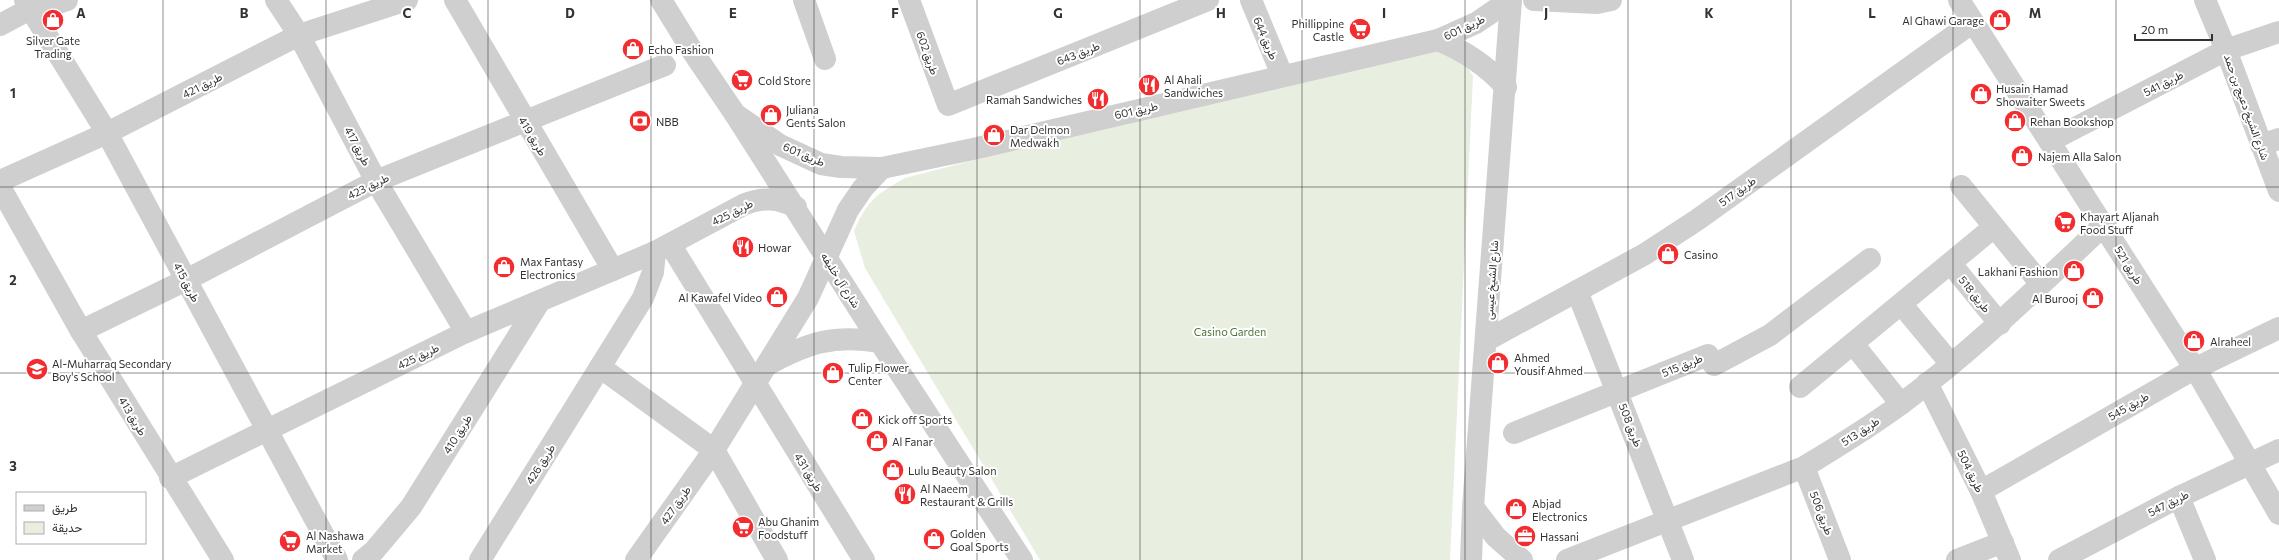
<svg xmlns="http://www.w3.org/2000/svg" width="2279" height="560" font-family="Commissioner,Vazirmatn,sans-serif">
	<rect width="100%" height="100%" fill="#fff"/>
	<!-- green -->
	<path fill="#e8efe0" d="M 1420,45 L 1457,52 L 1473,76 L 1450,560 L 1040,560 L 865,268 L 854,231 C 868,199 876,195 905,178 Z"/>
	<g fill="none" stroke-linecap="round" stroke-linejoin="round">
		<!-- minor -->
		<g stroke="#cfcfcf" stroke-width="22">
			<polyline points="25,0 107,133 337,560"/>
			<polyline points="276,0 299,35 376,181 466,332"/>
			<polyline points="455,0 613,270"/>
			<polyline points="661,0 693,52 735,114 880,342 1022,560"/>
			<polyline points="804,0 825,59"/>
			<polyline points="909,0 948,105 1208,0"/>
			<polyline points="1251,0 1282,75"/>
			<polyline points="1534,0 1597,3 1611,0"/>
			<polyline points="1959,0 2200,377 2279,514"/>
			<polyline points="2205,0 2226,50 2279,191"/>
			<polyline points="30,9 43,8 67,0"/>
			<polyline points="0,25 30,9 41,0"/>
			<path d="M 1438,40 C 1465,51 1486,65 1506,87"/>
			<polyline points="735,114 780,145 821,164 841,167 882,168 973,149 1438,40 1476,23 1510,0"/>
			<polyline points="2050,141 2226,50 2279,32"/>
			<polyline points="2261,145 2279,139"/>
			<polyline points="0,181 107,133 299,35 407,0"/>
			<polyline points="1961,186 2041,284"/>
			<polyline points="0,187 81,331 223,560"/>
			<polyline points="670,244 864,560"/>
			<polyline points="1951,264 2000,324"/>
			<polyline points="1577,291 1683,560"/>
			<polyline points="1902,305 1951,364"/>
			<polyline points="81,331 186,280 376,181 665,65"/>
			<polyline points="1487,340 1645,254 1697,220 1973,22"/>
			<polyline points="1854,345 1901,404"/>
			<path d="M 767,365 C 807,343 834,334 880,342"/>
			<polyline points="600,367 714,450 777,560"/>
			<polyline points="1927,383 1981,491 2010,560"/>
			<polyline points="1800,387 1994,227"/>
			<polyline points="1514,433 1708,355 1714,365 1770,335 1870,259"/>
			<polyline points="1804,467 1840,560"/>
			<path d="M 170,478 L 466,332 L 655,252 L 745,204 C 764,197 778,198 796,207"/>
			<polyline points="1981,491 2194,369 2279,328"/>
			<polyline points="2179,497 2205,560"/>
			<polyline points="1473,507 1496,537 1522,560"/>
			<polyline points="363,560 374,551 411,507 540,301"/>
			<polyline points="480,560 643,298 653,272 655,252"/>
			<polyline points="636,560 714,450 808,298 848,210 863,188 882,168"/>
			<polyline points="1471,560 1473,507 1511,0"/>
			<path d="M 1567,560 L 1804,467 C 1837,447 1870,427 1901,404 C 1974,350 2038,287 2104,225"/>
			<polyline points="1957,560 2003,542"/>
			<polyline points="2059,560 2179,497 2279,450"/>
		</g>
	</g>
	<!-- grid -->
	<path fill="none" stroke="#323232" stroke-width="1" stroke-opacity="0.55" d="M 163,0 L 163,560M 326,0 L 326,560M 488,0 L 488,560M 651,0 L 651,560M 814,0 L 814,560M 977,0 L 977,560M 1140,0 L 1140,560M 1302,0 L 1302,560M 1465,0 L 1465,560M 1628,0 L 1628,560M 1791,0 L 1791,560M 1953,0 L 1953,560M 2116,0 L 2116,560M 0,187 L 2279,187M 0,373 L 2279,373"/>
	<!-- icons -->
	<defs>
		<g id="shop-disc" transform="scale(1.15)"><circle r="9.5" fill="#f12d30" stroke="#fff"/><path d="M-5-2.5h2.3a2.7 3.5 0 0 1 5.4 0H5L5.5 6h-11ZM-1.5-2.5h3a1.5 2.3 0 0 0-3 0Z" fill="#fff"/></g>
		<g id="supermarket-disc" transform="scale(1.15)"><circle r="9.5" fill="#f12d30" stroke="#fff"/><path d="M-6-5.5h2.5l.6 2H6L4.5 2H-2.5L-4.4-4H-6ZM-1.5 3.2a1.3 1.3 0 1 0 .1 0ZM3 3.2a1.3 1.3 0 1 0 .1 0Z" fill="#fff"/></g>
		<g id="restaurant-disc" transform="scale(1.15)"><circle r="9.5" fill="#f12d30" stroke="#fff"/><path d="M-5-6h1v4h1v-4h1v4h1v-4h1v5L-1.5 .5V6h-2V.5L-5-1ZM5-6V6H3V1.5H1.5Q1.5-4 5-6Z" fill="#fff"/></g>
		<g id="bank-disc" transform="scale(1.15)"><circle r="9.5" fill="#f12d30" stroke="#fff"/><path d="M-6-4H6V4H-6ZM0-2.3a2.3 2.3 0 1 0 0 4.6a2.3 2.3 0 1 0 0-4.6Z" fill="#fff"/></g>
		<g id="school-disc" transform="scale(1.15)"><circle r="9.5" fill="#f12d30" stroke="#fff"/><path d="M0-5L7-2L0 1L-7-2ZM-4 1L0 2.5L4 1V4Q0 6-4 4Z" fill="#fff"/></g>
		<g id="office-disc" transform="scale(1.15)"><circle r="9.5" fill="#f12d30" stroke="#fff"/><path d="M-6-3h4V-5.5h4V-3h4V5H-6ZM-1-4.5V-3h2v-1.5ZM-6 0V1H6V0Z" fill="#fff"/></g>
	</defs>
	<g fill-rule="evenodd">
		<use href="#shop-disc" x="53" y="20"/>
		<use href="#shop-disc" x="2000" y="20"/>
		<use href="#supermarket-disc" x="1360" y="29"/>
		<use href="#shop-disc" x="633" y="49"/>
		<use href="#supermarket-disc" x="742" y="80"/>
		<use href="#restaurant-disc" x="1149" y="85"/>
		<use href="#shop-disc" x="1981" y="94"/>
		<use href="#restaurant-disc" x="1098" y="99"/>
		<use href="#shop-disc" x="771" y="115"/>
		<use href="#bank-disc" x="640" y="121"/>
		<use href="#shop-disc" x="2015" y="121"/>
		<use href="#shop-disc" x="994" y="135"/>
		<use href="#shop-disc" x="2022" y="156"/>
		<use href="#supermarket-disc" x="2065" y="222"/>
		<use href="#restaurant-disc" x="743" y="247"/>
		<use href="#shop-disc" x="1668" y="254"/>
		<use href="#shop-disc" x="504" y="267"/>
		<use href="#shop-disc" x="2074" y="271"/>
		<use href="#shop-disc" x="777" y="297"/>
		<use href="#shop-disc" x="2093" y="298"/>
		<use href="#shop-disc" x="2194" y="341"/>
		<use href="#shop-disc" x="1498" y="363"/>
		<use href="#school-disc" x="37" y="369"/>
		<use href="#shop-disc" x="833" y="373"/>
		<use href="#shop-disc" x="862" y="419"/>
		<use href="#shop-disc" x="877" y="441"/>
		<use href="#shop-disc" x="893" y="470"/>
		<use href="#restaurant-disc" x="905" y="494"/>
		<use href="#shop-disc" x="1516" y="509"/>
		<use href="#supermarket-disc" x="743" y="527"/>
		<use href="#office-disc" x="1525" y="536"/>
		<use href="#shop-disc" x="934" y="539"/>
		<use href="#supermarket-disc" x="290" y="541"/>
	</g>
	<g text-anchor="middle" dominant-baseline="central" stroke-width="4" stroke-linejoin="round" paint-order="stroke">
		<!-- poi labels -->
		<g font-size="11" fill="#323232" stroke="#fff" text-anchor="start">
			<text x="1984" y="20" text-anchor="end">Al Ghawi Garage</text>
			<text x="1344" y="23" text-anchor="end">Phillippine<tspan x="1344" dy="13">Castle</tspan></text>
			<text x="53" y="40" text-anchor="middle">Silver Gate<tspan x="53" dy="13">Trading</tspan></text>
			<text x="648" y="49">Echo Fashion</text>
			<text x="1164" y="79">Al Ahali<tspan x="1164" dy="13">Sandwiches</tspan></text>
			<text x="758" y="80">Cold Store</text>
			<text x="1996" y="88">Husain Hamad<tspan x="1996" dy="13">Showaiter Sweets</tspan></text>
			<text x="1082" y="99" text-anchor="end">Ramah Sandwiches</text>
			<text x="786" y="109">Juliana<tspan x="786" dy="13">Gents Salon</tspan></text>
			<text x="656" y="121">NBB</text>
			<text x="2030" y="121">Rehan Bookshop</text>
			<text x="1010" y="129">Dar Delmon<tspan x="1010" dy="13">Medwakh</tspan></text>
			<text x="2038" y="156">Najem Alla Salon</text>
			<text x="2080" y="216">Khayart Aljanah<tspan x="2080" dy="13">Food Stuff</tspan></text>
			<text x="758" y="247">Howar</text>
			<text x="1684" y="254">Casino</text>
			<text x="520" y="261">Max Fantasy<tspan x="520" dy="13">Electronics</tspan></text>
			<text x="2058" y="271" text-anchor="end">Lakhani Fashion</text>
			<text x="762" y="297" text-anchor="end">Al Kawafel Video</text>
			<text x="2078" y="298" text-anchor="end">Al Burooj</text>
			<text x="2210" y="341">Alraheel</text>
			<text x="1514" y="357">Ahmed<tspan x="1514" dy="13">Yousif Ahmed</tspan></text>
			<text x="52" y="363">Al-Muharraq Secondary<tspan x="52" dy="13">Boy's School</tspan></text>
			<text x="848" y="367">Tulip Flower<tspan x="848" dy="13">Center</tspan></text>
			<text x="878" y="419">Kick off Sports</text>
			<text x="892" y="441">Al Fanar</text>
			<text x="908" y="470">Lulu Beauty Salon</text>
			<text x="920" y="488">Al Naeem<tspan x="920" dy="13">Restaurant &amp; Grills</tspan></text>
			<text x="1532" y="503">Abjad<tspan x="1532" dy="13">Electronics</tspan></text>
			<text x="758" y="521">Abu Ghanim<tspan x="758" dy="13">Foodstuff</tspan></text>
			<text x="950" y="533">Golden<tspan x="950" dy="13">Goal Sports</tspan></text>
			<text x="306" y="535">Al Nashawa<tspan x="306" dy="13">Market</tspan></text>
			<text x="1540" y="536">Hassani</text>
		</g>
		<!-- street labels -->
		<g font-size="11" fill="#323232" stroke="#fff">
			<text transform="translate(1464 27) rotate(-25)">طريق 601</text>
			<text transform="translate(1266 38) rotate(67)">طريق 644</text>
			<text transform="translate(928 53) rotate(70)">طريق 602</text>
			<text transform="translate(1078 53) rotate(-22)">طريق 643</text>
			<text transform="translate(2163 83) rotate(-27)">طريق 541</text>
			<text transform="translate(202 85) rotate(-27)">طريق 421</text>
			<text transform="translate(2247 107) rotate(70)">شارع الشيخ دعيج بن حمد</text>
			<text transform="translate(1136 110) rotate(-13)">طريق 601</text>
			<text transform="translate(533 136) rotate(59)">طريق 419</text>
			<text transform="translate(358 146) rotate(62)">طريق 417</text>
			<text transform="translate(804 154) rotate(23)">طريق 601</text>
			<text transform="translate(368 186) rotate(-26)">طريق 423</text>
			<text transform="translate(1737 191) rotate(-36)">طريق 517</text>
			<text transform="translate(732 212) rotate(-27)">طريق 425</text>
			<text transform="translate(2129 265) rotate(58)">طريق 521</text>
			<text transform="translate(841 280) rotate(58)">شارع آل خليفه</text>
			<text transform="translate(1491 280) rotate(-86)">شارع الشيخ عيسى</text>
			<text transform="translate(187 282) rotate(62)">طريق 415</text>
			<text transform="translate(1975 294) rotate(51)">طريق 518</text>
			<text transform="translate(418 356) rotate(-26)">طريق 425</text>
			<text transform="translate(1682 365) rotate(-22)">طريق 515</text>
			<text transform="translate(2128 406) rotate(-30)">طريق 545</text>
			<text transform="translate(133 416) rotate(59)">طريق 413</text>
			<text transform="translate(1631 425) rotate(69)">طريق 508</text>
			<text transform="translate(1860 431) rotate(-33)">طريق 513</text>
			<text transform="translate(457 434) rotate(-58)">طريق 410</text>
			<text transform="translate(540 464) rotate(-58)">طريق 426</text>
			<text transform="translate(1971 471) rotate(64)">طريق 504</text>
			<text transform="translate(809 472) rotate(58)">طريق 431</text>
			<text transform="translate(2168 503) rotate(-27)">طريق 547</text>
			<text transform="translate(675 505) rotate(-55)">طريق 427</text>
			<text transform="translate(1822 513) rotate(69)">طريق 506</text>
		</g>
		<!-- park labels -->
		<g font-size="11" fill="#52723b" stroke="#fff">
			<text x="1230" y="331">Casino Garden</text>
		</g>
	</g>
	<g font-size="13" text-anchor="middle" font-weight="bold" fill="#323232" stroke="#fff" stroke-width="4" stroke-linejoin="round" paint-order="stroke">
		<text x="81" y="18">A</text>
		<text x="244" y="18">B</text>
		<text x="407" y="18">C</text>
		<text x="570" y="18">D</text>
		<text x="733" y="18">E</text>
		<text x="895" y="18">F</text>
		<text x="1058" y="18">G</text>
		<text x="1221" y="18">H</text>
		<text x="1384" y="18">I</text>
		<text x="1546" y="18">J</text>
		<text x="1709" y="18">K</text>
		<text x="1872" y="18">L</text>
		<text x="2035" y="18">M</text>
		<text x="13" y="98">1</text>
		<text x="13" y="285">2</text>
		<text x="13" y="471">3</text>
	</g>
	<!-- legend -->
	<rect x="16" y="492" width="130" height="52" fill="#ffffff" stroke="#adadad"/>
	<rect x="24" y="505" width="20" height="6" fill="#cfcfcf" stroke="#adadad"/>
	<text x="52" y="512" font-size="12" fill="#323232">طريق</text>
	<rect x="24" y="522" width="20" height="12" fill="#e8efe0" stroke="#adadad"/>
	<text x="52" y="532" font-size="12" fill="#323232">حديقة</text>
	<!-- scale -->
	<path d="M2135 34v6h77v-6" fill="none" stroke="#323232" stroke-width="2"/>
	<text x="2141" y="34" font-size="12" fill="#323232" stroke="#ffffff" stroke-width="3" paint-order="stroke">20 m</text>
</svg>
